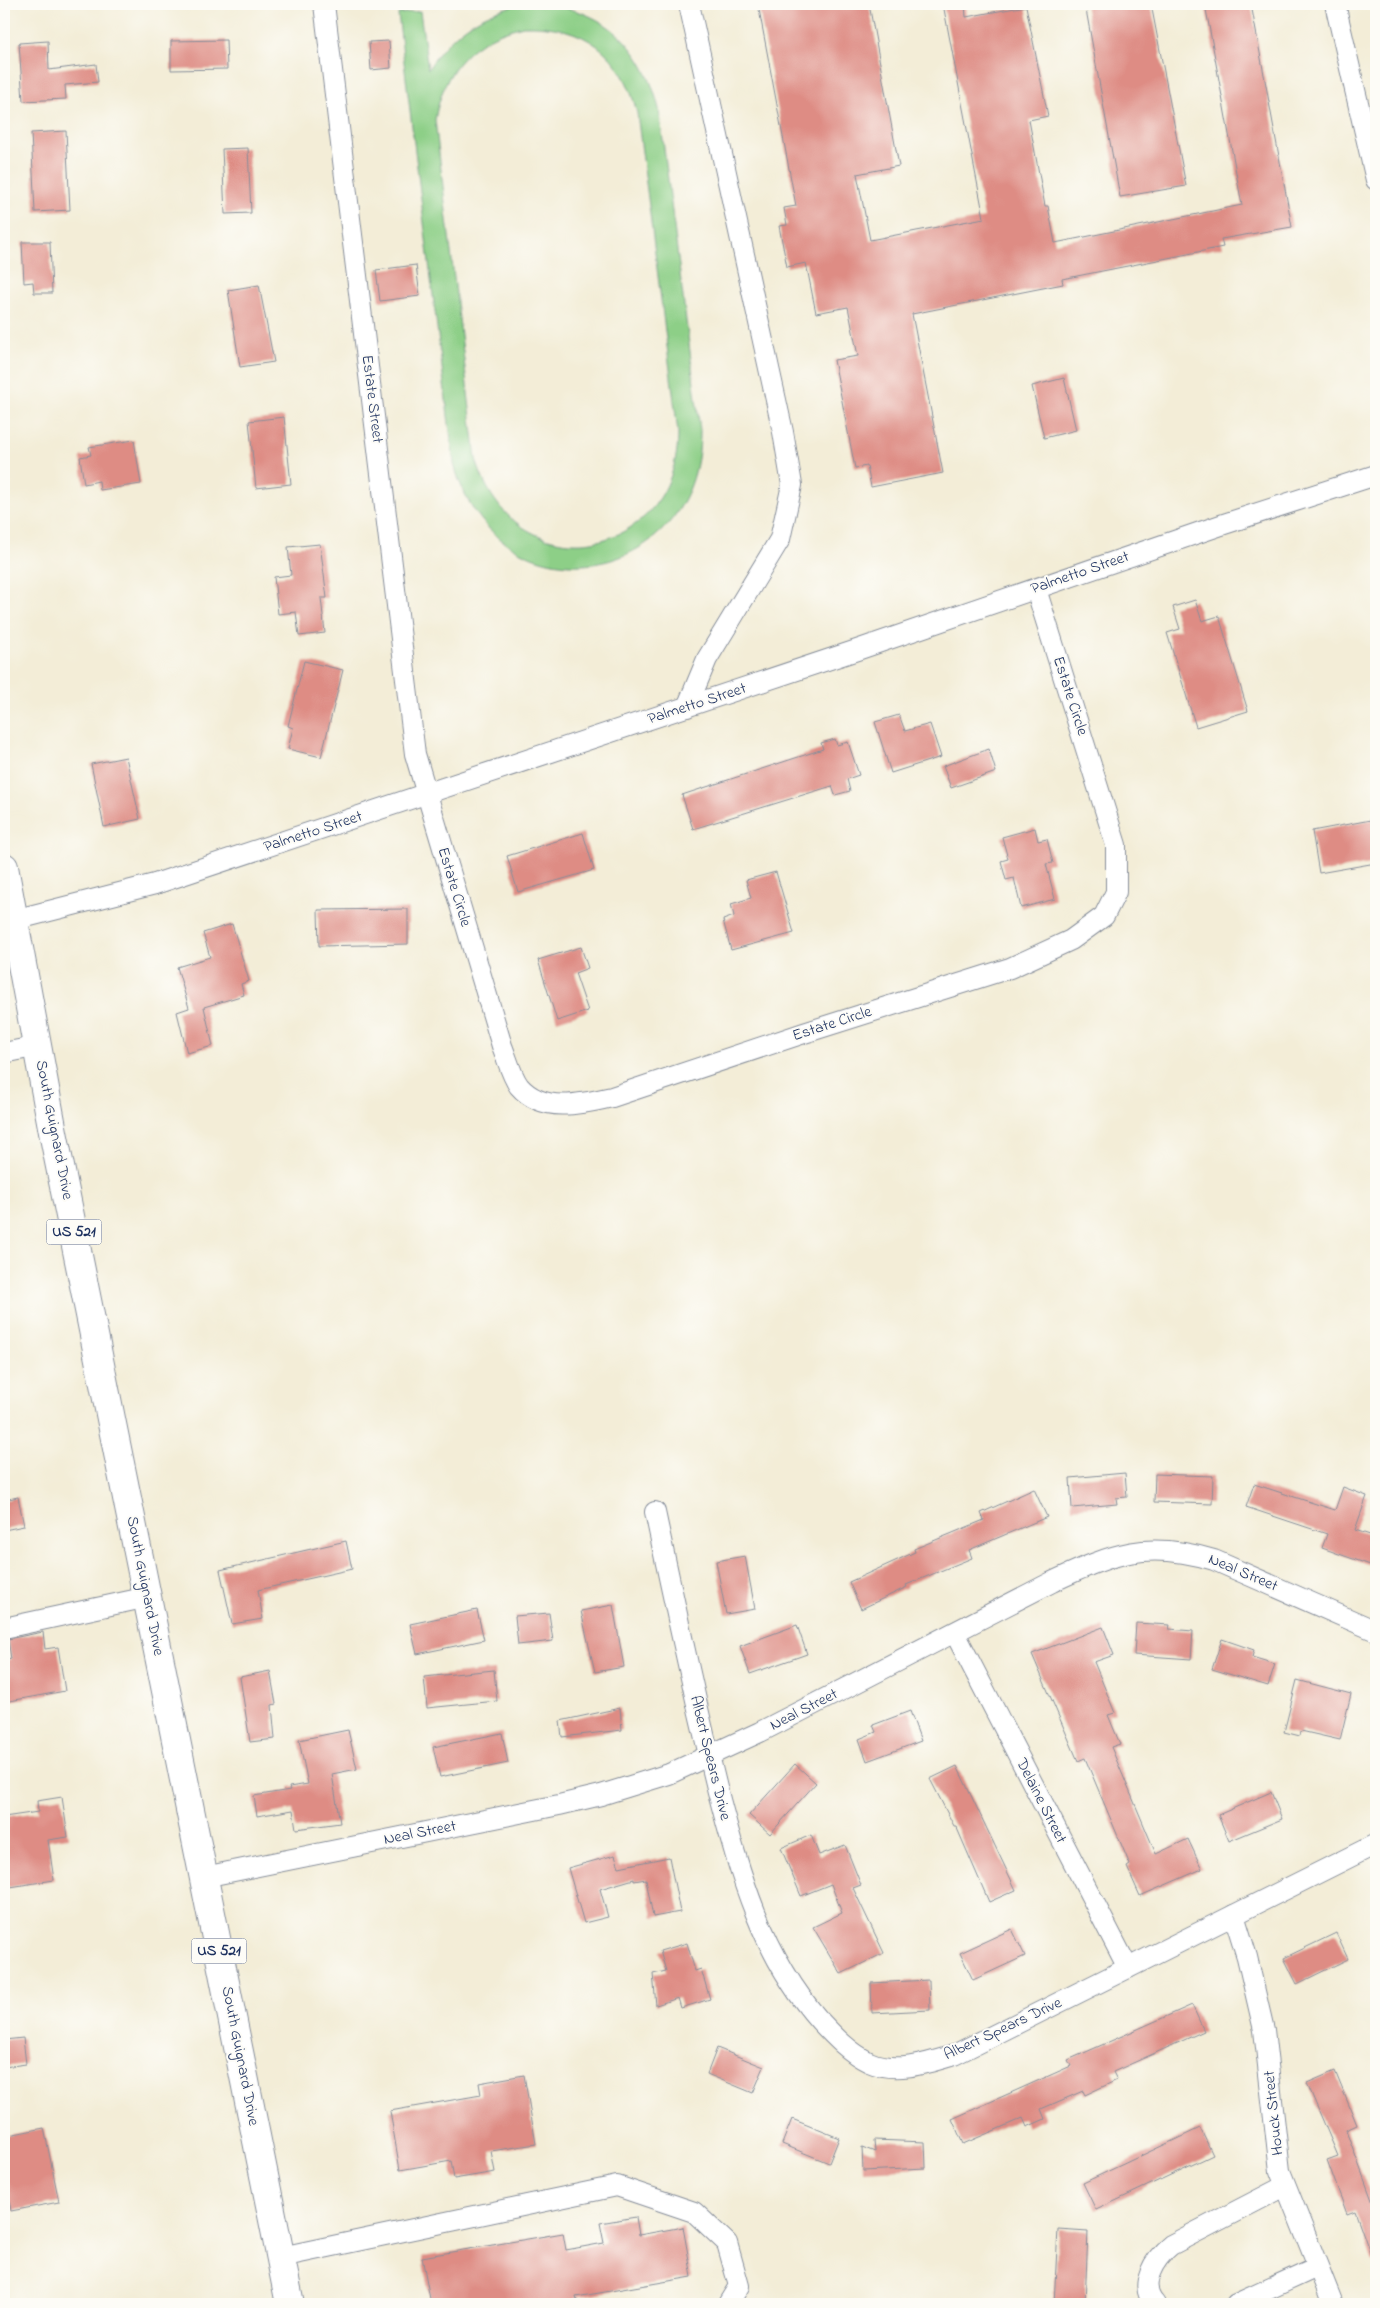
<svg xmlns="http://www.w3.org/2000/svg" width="1380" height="2308" font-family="'Indie Flower',sans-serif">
	<rect width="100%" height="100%" fill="#fdfcf7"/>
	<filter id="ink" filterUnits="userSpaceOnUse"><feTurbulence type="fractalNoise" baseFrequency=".02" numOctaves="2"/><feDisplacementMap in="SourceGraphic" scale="10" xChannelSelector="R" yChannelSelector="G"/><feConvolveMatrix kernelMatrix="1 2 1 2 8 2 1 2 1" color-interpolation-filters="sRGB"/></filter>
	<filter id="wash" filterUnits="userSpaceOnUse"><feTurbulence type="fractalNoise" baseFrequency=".0096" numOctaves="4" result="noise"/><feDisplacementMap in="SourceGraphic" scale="20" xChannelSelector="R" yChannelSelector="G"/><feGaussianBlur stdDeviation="1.12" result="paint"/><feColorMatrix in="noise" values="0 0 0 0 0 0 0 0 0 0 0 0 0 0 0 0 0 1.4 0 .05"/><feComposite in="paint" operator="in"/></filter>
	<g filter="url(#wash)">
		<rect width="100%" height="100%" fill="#f3edd7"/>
		<!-- green -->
		<path fill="#8dcf87" stroke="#547f72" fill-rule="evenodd" d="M 520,4 C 593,1 642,37 659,109 L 700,430 C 702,589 494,617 454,464 L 398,14 L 420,11 L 428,69 C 453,31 476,15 520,4 ZM 523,26 C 584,24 623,53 637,113 L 678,432 C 678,563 511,586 476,459 L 435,120 C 444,68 471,39 523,26 Z"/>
		<g id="blocks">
			<!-- building -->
			<g fill="#de8c84">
				<polygon points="758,4 869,4 899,166 857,174 870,240 984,218 943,4 965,4 966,17 1026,6 1048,116 1029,120 1045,206 1048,206 1055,243 1242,205 1205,4 1251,4 1292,227 1221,239 1223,247 1062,279 1063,284 912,314 943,473 871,487 867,466 855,468 834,360 858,356 848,307 816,313 806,263 787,267 779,226 787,225 784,208 796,206"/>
				<polygon points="1085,4 1151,4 1186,186 1120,197"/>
				<polygon points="226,40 227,69 171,70 171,41"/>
				<polygon points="48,41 49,70 96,64 98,82 65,85 66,99 23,101 19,43"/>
				<polygon points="389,41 391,68 371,70 369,42"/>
				<polygon points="66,131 70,210 35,212 31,133"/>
				<polygon points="248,148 251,213 225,214 222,149"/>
				<polygon points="22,242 50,242 52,293 34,293 33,282 24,283"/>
				<polygon points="416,265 420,296 380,301 376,270"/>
				<polygon points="259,285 274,362 240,367 228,290"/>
				<polygon points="1064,378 1076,430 1044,438 1032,386"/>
				<polygon points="284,417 291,484 256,488 249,421"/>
				<polygon points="134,440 141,484 100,490 99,481 84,484 80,457 91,455 89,447"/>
				<polygon points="320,544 327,598 321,598 325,633 299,636 296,612 278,614 274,577 291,575 288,547"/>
				<polygon points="1195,600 1202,621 1219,616 1248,711 1196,727 1167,633 1180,629 1173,607"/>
				<polygon points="304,661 343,670 321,757 288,749 293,728 288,726"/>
				<polygon points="899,715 905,731 930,724 941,757 891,773 875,722"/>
				<polygon points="835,739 837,745 848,742 859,775 847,779 850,791 835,795 832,786 693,829 682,795 823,749 821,743"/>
				<polygon points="989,749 996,772 951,788 943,766"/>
				<polygon points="126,757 140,819 104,827 91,764"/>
				<polygon points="1376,819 1376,863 1319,873 1312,831"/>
				<polygon points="1035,828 1038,841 1047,839 1053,863 1046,864 1055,899 1021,908 1014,878 1006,880 1001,861 1008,859 1002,837"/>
				<polygon points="583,833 594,870 518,892 507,856"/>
				<polygon points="776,872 794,933 731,950 723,920 734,916 731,904 751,898 746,880"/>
				<polygon points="408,909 408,944 319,946 318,910"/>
				<polygon points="232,924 249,981 241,984 244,995 204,1007 213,1046 187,1053 177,1012 189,1008 177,967 210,957 203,933"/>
				<polygon points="581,947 588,968 575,973 588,1011 557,1021 538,960"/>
				<polygon points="1125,1473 1127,1497 1116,1498 1117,1504 1072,1508 1070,1478"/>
				<polygon points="1155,1474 1213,1476 1212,1504 1154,1502"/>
				<polygon points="1254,1484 1335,1510 1343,1487 1367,1496 1355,1530 1376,1537 1376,1567 1322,1548 1327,1534 1246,1507"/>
				<polygon points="1034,1489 1047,1517 969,1550 972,1558 906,1585 907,1587 861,1609 849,1582 915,1552 914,1549 984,1520 981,1513"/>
				<polygon points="18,1497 24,1526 4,1530 4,1500"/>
				<polygon points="346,1541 352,1569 258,1590 263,1619 232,1624 220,1570"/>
				<polygon points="745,1556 755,1609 726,1614 716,1561"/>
				<polygon points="613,1605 624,1667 595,1672 581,1611"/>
				<polygon points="477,1610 484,1640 417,1654 410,1624"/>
				<polygon points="549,1613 553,1641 518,1645 515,1616"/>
				<polygon points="1136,1623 1170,1625 1169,1629 1193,1631 1191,1659 1134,1655"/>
				<polygon points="797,1625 807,1654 750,1674 740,1646"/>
				<polygon points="1103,1627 1114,1655 1094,1662 1115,1713 1108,1715 1120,1744 1111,1747 1156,1854 1188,1839 1202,1869 1140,1896 1127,1867 1130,1865 1085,1758 1078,1761 1032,1654"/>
				<polygon points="43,1632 45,1649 58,1647 65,1691 4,1702 4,1661 11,1659 8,1639"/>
				<polygon points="1222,1639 1254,1650 1252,1657 1275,1664 1268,1686 1212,1669"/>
				<polygon points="494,1670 497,1701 427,1708 424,1677"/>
				<polygon points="270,1671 276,1704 272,1705 275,1739 250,1742 240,1677"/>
				<polygon points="1297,1680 1351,1694 1340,1740 1301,1731 1300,1736 1284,1732"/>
				<polygon points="620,1708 622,1730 562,1737 560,1721"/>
				<polygon points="910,1711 921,1741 867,1761 859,1739 876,1732 873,1725"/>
				<polygon points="348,1730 357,1769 332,1774 340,1823 296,1829 293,1810 257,1816 254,1796 290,1790 289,1787 308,1784 299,1740"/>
				<polygon points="502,1733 508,1763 440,1777 433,1747"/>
				<polygon points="795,1764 816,1783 770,1834 749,1815"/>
				<polygon points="957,1766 1016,1890 989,1902 956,1826 954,1826 930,1779"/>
				<polygon points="1271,1792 1282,1819 1229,1841 1218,1815"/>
				<polygon points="62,1797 68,1837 48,1840 54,1880 4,1888 4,1817 38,1812 37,1801"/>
				<polygon points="811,1835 819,1855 845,1845 861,1885 853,1888 884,1953 841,1974 813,1927 842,1913 831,1884 801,1896 781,1848"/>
				<polygon points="615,1855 619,1867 669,1857 680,1912 653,1917 646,1879 634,1881 634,1879 600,1889 608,1917 584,1923 568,1868"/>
				<polygon points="1012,1929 1025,1956 973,1980 960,1953"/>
				<polygon points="1336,1933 1348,1959 1297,1984 1284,1958"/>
				<polygon points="687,1943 695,1971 701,1969 710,1999 681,2008 678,1998 656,2005 653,1974 666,1971 660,1951"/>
				<polygon points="929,1980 930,2010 872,2013 871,1983"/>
				<polygon points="1192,2005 1204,2031 1113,2072 1117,2080 1085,2095 1083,2091 1041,2109 1045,2119 1027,2127 1023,2118 963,2144 952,2119 1071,2066 1068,2060"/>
				<polygon points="23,2038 26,2064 4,2067 4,2040"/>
				<polygon points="717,2048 764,2067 753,2093 707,2074"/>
				<polygon points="1335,2071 1357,2125 1346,2130 1376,2211 1376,2263 1374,2264 1355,2211 1347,2214 1327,2160 1338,2156 1307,2083"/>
				<polygon points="524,2075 536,2144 491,2151 495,2172 454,2179 451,2161 400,2170 390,2111 481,2095 479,2083"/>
				<polygon points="792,2119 839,2138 829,2163 782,2144"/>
				<polygon points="44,2128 59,2202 11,2211 4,2171 4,2136"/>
				<polygon points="1200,2128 1213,2155 1096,2210 1083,2183"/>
				<polygon points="874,2140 925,2142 926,2168 863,2171 862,2147 875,2152"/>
				<polygon points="636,2217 639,2235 683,2227 692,2277 576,2297 578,2304 431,2304 422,2257 563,2233 566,2250 604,2243 600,2223"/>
				<polygon points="1058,2229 1088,2231 1085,2304 1054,2304"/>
			</g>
		</g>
	</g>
	<g filter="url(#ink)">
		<use href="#blocks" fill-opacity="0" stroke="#878e9a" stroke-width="1"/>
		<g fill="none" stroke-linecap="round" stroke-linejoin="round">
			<!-- minor casing -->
			<g stroke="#878e9a" stroke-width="22">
				<g id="minor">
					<path d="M 324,4 L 415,754 L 502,1046 C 507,1058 511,1075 519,1086 C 543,1114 582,1104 612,1097 L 804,1033 L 1010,968 L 1071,940 L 1104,916 L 1116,892 L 1116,845 L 1036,589"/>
					<polyline points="1335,4 1376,180"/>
					<polyline points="687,707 707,659 780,539 792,485 783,432 689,4"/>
					<polyline points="4,920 14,920 155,884 857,650 1224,524 1376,475"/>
					<polyline points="4,1053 38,1046"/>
					<path d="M 655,1512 C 667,1568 679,1625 692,1682 C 700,1719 709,1755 718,1792 C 740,1875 762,1955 820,2021 C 834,2036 850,2053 869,2062 C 896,2074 928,2063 954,2055 L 1376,1844"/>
					<polyline points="4,1628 148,1597"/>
					<polyline points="955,1633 1128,1968"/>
					<path d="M 204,1877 L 559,1805 L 601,1795 L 669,1774 L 760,1732 L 1052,1582 C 1114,1553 1146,1540 1214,1560 L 1376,1631"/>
					<polyline points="1234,1915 1247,1957 1264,2030 1280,2171 1333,2304"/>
					<polyline points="281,2257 617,2186 694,2212 727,2243 739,2286 728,2304"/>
					<path d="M 1155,2304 C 1137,2285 1155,2258 1171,2245 L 1285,2186"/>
					<polyline points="1236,2304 1317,2267"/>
				</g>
			</g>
			<!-- highway casing -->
			<g stroke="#878e9a" stroke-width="30">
				<polyline id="highway" points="4,867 53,1132 290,2304"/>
			</g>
			<!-- minor -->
			<use href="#minor" stroke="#fff" stroke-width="20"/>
			<!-- highway -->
			<use href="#highway" stroke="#fff" stroke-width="28"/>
		</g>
	</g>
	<g text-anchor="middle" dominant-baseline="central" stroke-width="4" stroke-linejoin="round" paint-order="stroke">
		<!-- shield labels -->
		<g fill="#fdfcf7" stroke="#5f6c8c" stroke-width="1">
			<rect x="46.5" y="1219.5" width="55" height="25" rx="4"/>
			<rect x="191.5" y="1938.5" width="55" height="25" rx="4"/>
		</g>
		<g font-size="15" font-weight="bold" fill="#1b2f5e">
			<text x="74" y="1232">US 521</text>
			<text x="219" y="1951">US 521</text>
		</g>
		<!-- street labels -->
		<g font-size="16" fill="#1b2f5e" stroke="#fdfcf7">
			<text transform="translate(372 399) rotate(83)">Estate Street</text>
			<text transform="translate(1080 573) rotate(-19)">Palmetto Street</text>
			<text transform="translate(1070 696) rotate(72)">Estate Circle</text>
			<text transform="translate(697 704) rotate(-18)">Palmetto Street</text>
			<text transform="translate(313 832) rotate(-18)">Palmetto Street</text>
			<text transform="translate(454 887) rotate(73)">Estate Circle</text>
			<text transform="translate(832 1024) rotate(-18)">Estate Circle</text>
			<text transform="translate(54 1130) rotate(79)">South Guignard Drive</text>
			<text transform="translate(1243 1573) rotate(23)">Neal Street</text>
			<text transform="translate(145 1586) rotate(79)">South Guignard Drive</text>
			<text transform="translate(804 1710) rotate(-27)">Neal Street</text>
			<text transform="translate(710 1758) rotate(76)">Albert Spears Drive</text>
			<text transform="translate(1041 1801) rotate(63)">Delaine Street</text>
			<text transform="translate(420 1833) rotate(-11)">Neal Street</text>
			<text transform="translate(1003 2029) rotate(-25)">Albert Spears Drive</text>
			<text transform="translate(240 2056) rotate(79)">South Guignard Drive</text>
			<text transform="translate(1274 2113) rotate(-96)">Houck Street</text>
		</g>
	</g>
	<!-- margin -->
	<rect width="1380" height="2308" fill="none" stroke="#fdfcf7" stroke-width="20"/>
</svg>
